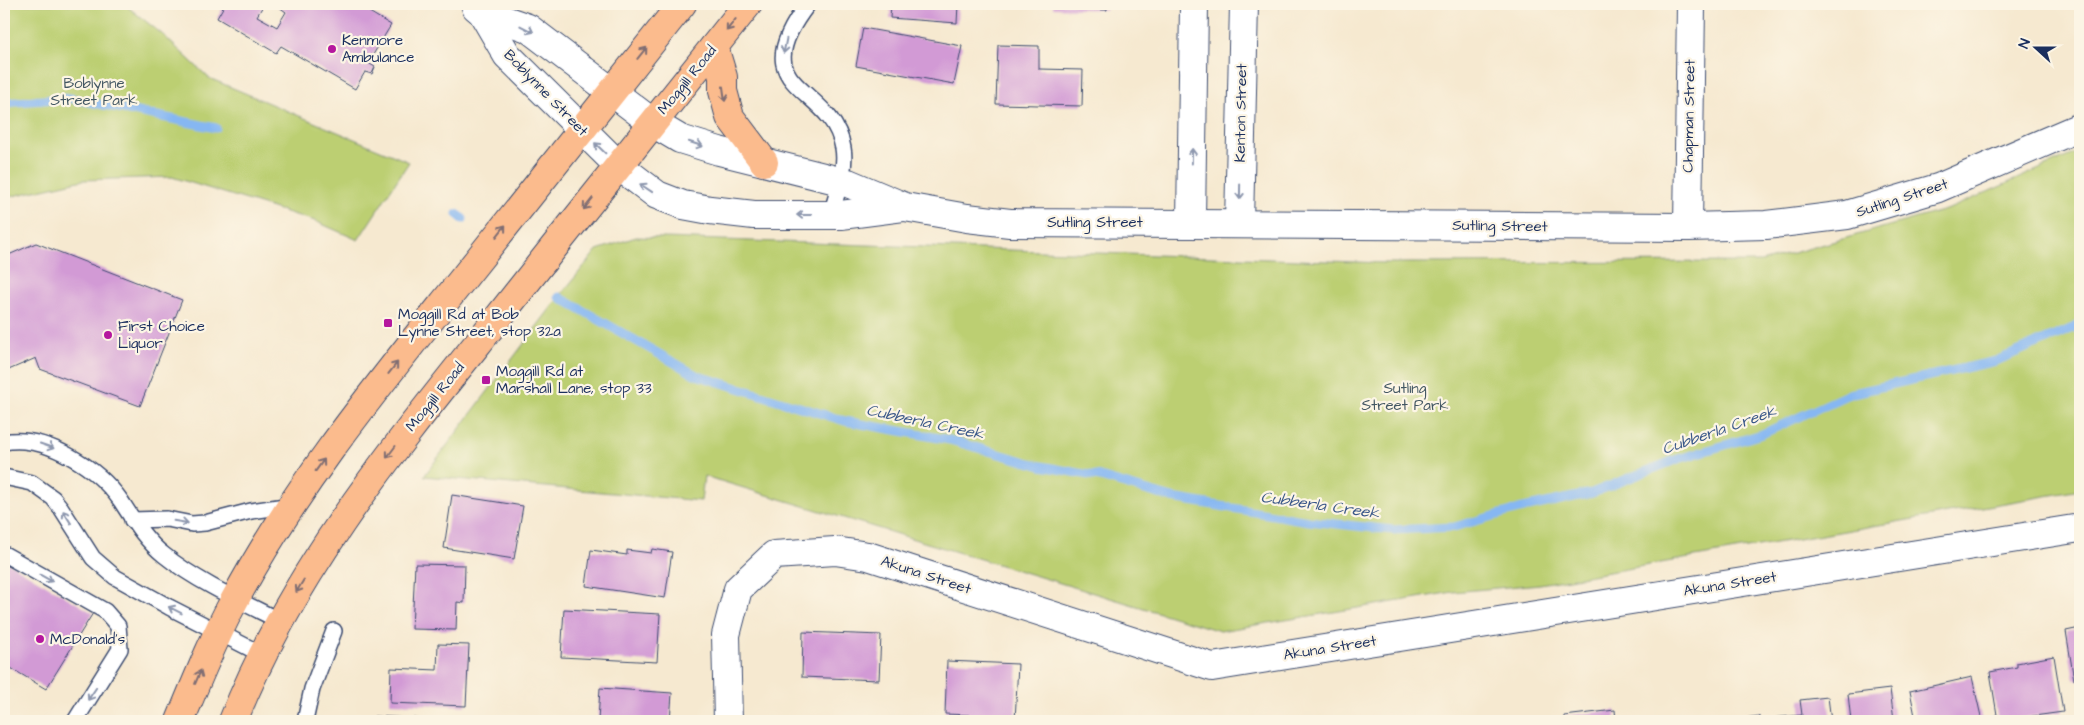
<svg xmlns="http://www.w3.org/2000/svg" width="2084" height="725" font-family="'Architects Daughter',sans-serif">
	<rect width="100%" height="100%" fill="#fcf5e5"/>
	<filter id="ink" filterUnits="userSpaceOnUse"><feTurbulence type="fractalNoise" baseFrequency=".02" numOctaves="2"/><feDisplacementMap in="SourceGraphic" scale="10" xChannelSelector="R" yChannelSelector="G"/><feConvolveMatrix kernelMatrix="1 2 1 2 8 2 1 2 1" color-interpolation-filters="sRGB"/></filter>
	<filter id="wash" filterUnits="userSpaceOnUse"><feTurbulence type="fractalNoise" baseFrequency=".0096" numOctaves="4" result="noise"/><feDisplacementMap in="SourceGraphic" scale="20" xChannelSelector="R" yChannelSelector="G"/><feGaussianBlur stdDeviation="1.12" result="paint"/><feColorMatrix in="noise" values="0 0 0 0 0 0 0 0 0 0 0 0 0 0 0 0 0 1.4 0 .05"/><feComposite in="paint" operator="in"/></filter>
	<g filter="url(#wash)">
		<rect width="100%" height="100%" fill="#f6e9d0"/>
		<!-- green -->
		<g fill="#bccf72" stroke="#6c7f68">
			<polygon points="4,4 124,4 162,34 209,78 409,162 358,240 315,221 172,177 83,180 4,198"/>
			<polygon points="2080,151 2080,490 1540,584 1453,592 1220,631 704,476 701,501 424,476 559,297 597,250 636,237 1385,263 1761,262 1949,209"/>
		</g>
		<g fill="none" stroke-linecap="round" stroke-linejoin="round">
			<!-- stream -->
			<g stroke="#86b7f2" stroke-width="9">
				<polyline points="4,103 69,98 216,128"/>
				<polyline points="457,214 463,219"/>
				<polyline points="559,297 696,375 845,421 950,440 1041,466 1100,477 1172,498 1309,521 1393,530 1454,527 1519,509 1592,493 1675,460 1762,434 1849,394 1996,361 2080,325"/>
			</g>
		</g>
		<g id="blocks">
			<!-- building -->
			<g fill="#d29ad5">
				<polygon points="225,4 264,4 257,16 277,27 286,12 275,4 356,4 391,25 368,63 375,67 372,74 365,72 355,89 281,46 276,53 217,18"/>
				<polygon points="891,4 958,4 957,23 890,18"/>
				<polygon points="1053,4 1107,4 1107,10 1053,8"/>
				<polygon points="863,28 962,46 954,84 856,66"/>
				<polygon points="998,45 1039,46 1039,69 1083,70 1082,106 996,104"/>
				<polygon points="36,243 182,300 140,406 40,369 36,358 4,372 4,257"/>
				<polygon points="452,495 523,506 514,559 444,548"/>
				<polygon points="652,549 672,552 665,598 586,586 591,550 627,555 627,550 651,553"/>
				<polygon points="4,560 93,613 46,689 4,664"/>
				<polygon points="415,564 465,565 464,603 457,602 456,630 412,629"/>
				<polygon points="564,609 660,614 657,662 561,657"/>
				<polygon points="2080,628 2080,679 2074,680 2066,631"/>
				<polygon points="803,632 881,635 879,680 802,677"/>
				<polygon points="438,644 469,645 466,706 390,703 391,668 437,670"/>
				<polygon points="2054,656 2063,712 1998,721 1990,672 2017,667 2017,663"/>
				<polygon points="947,661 1018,664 1015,721 970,721 970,715 945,714"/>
				<polygon points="1972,677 1982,721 1916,721 1910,691"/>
				<polygon points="600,688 672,693 670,721 598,721"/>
				<polygon points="1890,689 1894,721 1851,721 1848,694"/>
				<polygon points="1828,697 1831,721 1770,721 1770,718 1802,715 1800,700"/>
				<polygon points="1615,710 1616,721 1564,721 1564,716"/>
				<polygon points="374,716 445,720 445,721 374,721"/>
				<polygon points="1759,716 1759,721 1728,721 1728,720"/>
			</g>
		</g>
	</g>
	<g filter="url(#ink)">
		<use href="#blocks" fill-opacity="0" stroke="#3c4b6f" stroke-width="1"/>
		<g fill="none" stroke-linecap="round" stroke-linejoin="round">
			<!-- service casing -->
			<g stroke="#3c4b6f" stroke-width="18">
				<g id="service">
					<path d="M 808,4 C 740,92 832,83 843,148 C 847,169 836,195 831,215"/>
					<path d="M 4,442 C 46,434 98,468 121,501 C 134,521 145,540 164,555 C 196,581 242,602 280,621"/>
					<polyline points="4,477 32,483 53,498 61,508 93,558 115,577 169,607 263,655"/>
					<polyline points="132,520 167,519 192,524 205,523 251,511 292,505"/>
					<polyline points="4,554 105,611 118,626 120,649 75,721"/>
					<polyline points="305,721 312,689 334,631"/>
				</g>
			</g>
			<!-- minor casing -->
			<g stroke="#3c4b6f" stroke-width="30">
				<g id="minor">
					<polyline points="476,7 482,12 507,55 619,166 657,195 683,205 710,210 754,215 841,215 903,207"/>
					<polyline points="482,12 528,28 653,123 680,139 719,151 848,183 905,207 967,218 1010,223 1688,227 1766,225 1847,215 1938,188 2080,127"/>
					<polyline points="1191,222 1194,4"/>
					<polyline points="1239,223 1244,4"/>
					<polyline points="1688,227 1691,4"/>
					<polyline points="728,721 726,635 738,589 774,555 835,551 868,556 1212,667 2080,528"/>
				</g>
			</g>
			<!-- primary casing -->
			<g stroke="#3c4b6f" stroke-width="30">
				<polyline id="primary" points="714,47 723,77 723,91 730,117 764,162"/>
			</g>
			<!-- trunk casing -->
			<g stroke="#3c4b6f" stroke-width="30">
				<g id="trunk">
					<path d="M 180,721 C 197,680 213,640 234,601 C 298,481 386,376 470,270 C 541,182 611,93 682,4"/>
					<path d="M 233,721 C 290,577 386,458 482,338 C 570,226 660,115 748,4"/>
				</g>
			</g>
			<!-- service -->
			<use href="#service" stroke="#fff" stroke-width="15"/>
			<!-- minor -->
			<use href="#minor" stroke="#fff" stroke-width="28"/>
			<!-- primary -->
			<use href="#primary" stroke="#fbbb8d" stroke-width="28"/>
			<!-- trunk -->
			<use href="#trunk" stroke="#fbbb8d" stroke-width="28"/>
		</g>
		<!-- one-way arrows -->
		<defs><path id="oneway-shaft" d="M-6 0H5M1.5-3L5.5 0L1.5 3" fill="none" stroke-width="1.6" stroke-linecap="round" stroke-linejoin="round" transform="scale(1.25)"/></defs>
		<g stroke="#806e73">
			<use href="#oneway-shaft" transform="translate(731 25) rotate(128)"/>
			<use href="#oneway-shaft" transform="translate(642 53) rotate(-51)"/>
			<use href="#oneway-shaft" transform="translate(724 94) rotate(82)"/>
			<use href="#oneway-shaft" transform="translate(588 204) rotate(129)"/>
			<use href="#oneway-shaft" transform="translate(501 231) rotate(-52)"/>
			<use href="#oneway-shaft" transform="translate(393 368) rotate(-52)"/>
			<use href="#oneway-shaft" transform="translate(391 452) rotate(127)"/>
			<use href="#oneway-shaft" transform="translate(320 465) rotate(-54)"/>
			<use href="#oneway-shaft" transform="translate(300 586) rotate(121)"/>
			<use href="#oneway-shaft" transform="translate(198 677) rotate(-67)"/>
		</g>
		<g stroke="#8d97ae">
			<use href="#oneway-shaft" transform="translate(527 29) rotate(27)"/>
			<use href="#oneway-shaft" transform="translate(785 46) rotate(101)"/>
			<use href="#oneway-shaft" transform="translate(696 144) rotate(18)"/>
			<use href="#oneway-shaft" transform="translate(600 148) rotate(-136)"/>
			<use href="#oneway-shaft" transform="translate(1192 156) rotate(-89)"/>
			<use href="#oneway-shaft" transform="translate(646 188) rotate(-146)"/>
			<use href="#oneway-shaft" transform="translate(1240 192) rotate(91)"/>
			<use href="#oneway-shaft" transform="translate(804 215) rotate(-180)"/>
			<use href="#oneway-shaft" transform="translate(47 446) rotate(19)"/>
			<use href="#oneway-shaft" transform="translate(67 517) rotate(-122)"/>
			<use href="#oneway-shaft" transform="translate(181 522) rotate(9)"/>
			<use href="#oneway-shaft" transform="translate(46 578) rotate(29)"/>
			<use href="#oneway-shaft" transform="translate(175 610) rotate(-153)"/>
			<use href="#oneway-shaft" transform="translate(92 694) rotate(124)"/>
		</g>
	</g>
	<!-- markers -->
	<g fill="#b5179e" stroke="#fcf5e5" stroke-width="2">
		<circle cx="332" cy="49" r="5"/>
		<rect x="383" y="318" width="10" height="10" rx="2.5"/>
		<circle cx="108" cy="335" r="5"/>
		<rect x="481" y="375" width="10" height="10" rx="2.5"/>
		<circle cx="40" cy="639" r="5"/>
	</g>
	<g text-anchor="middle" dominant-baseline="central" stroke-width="4.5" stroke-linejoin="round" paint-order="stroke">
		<!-- poi labels -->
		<g font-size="15" fill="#1b2f5e" stroke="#fcf5e5" text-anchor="start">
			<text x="342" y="40">Kenmore<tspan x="342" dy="17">Ambulance</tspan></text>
			<text x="398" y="314">Moggill Rd at Bob<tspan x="398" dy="17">Lynne Street, stop 32a</tspan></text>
			<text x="118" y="326">First Choice<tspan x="118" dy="17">Liquor</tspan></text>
			<text x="496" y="371">Moggill Rd at<tspan x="496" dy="17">Marshall Lane, stop 33</tspan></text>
			<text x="50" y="639">McDonald's</text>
		</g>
		<!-- street labels -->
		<g font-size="15" fill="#1b2f5e" stroke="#fcf5e5">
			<text transform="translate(687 80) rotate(-51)">Moggill Road</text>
			<text transform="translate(546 93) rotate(46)">Boblynne Street</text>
			<text transform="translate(1241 113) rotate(-89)">Kenton Street</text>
			<text transform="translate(1689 116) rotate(-89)">Chapman Street</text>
			<text transform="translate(1902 198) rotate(-18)">Sutling Street</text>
			<text x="1095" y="222">Sutling Street</text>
			<text transform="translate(1500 226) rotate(1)">Sutling Street</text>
			<text transform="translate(435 397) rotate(-51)">Moggill Road</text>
			<text transform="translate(926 575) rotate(18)">Akuna Street</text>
			<text transform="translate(1730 584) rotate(-9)">Akuna Street</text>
			<text transform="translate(1330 648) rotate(-9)">Akuna Street</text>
		</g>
		<!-- park labels -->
		<g font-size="15" fill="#435763" stroke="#fcf5e5">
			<text x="94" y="83">Boblynne<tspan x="94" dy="17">Street Park</tspan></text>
			<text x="1405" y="388">Sutling<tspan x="1405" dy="17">Street Park</tspan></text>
		</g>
		<!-- water labels -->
		<g font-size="16" font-style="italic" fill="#3b588a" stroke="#fcf5e5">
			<text transform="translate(925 422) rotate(12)">Cubberla Creek</text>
			<text transform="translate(1719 430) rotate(-19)">Cubberla Creek</text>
			<text transform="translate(1320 505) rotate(8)">Cubberla Creek</text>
		</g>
	</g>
	<!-- margin -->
	<rect width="2084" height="725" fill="none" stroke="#fcf5e5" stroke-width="20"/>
	<!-- north arrow -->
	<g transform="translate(2036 48) rotate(291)" stroke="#fcf5e5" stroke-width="4" paint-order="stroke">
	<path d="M0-4L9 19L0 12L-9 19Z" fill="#1b2f5e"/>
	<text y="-8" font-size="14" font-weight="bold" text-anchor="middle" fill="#1b2f5e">N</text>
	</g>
</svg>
